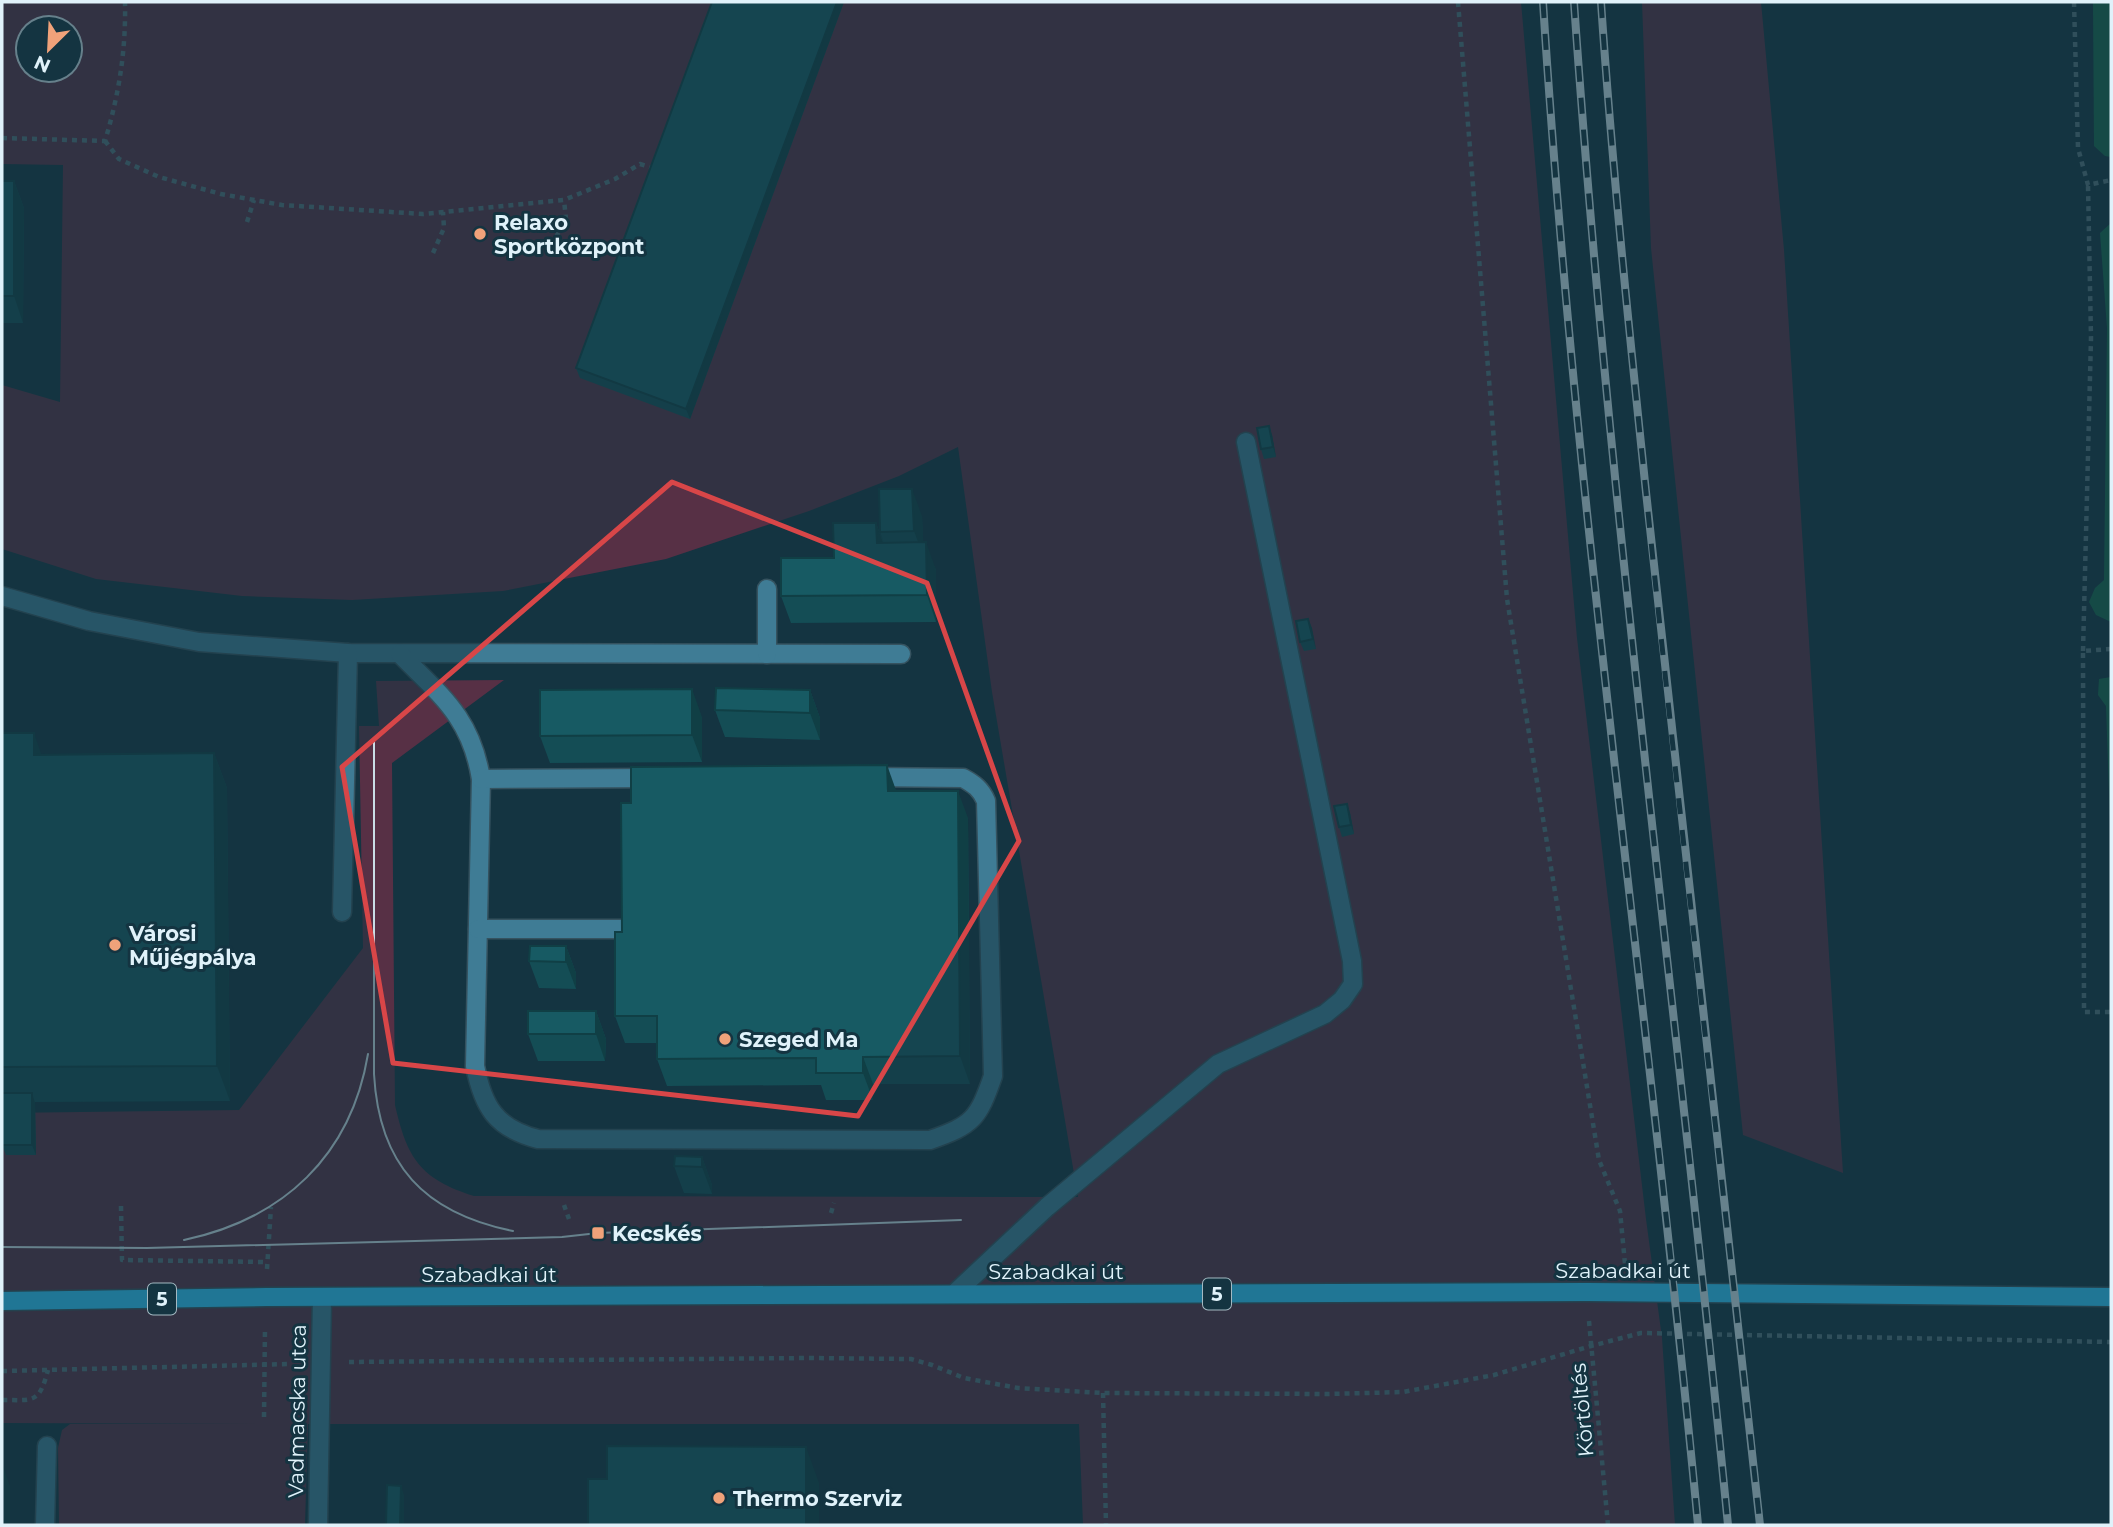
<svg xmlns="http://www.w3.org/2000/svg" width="2113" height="1527" font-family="Montserrat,sans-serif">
	<rect width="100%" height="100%" fill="#143441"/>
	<!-- green -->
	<g fill="#573045" fill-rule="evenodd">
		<path d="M 2,2 L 1521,2 L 1577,638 L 1646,1219 L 1662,1338 L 1675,1525 L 1083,1525 L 1079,1424 L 308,1424 L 305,1525 L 59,1525 L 58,1448 L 62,1430 L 70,1424 L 264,1424 L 2,1423 L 2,1113 L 239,1110 L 363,948 L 359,726 L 379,726 L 376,681 L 504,680 L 392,763 L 395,1105 C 407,1158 420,1179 474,1196 L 1078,1197 L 992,692 L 958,447 L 899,476 L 809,511 L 666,559 L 503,591 L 352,600 L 242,596 L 96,579 L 2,549 L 2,385 L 60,402 L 63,165 L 2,164 ZM 28,28 L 70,28 L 70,70 L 28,70 Z"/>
		<polygon points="1642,2 1761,2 1784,250 1843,1173 1743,1135 1651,248"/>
	</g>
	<!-- water -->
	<g fill="#18654d">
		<polygon points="2093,2 2111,2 2111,157 2105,156 2094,146"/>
		<polygon points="2111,223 2111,622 2096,615 2089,602 2095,588 2104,580 2107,328 2100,233"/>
		<polygon points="2111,677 2111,849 2106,706 2098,695 2099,679"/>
	</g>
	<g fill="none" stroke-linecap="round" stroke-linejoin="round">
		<!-- minor casing -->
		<g stroke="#35525f" stroke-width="21">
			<g id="minor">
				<polyline points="2,596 89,621 199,642 348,653 901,654"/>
				<path d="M 400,654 C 441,696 471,717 481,779 L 475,1066 C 483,1106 495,1128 538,1139 L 930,1140 C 973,1125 978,1119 993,1076 L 986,801 C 981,789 974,784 963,778 L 869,777"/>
				<polyline points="767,654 767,589"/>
				<polyline points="481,779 656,778"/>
				<polyline points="342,912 348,653"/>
				<polyline points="478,929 622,929"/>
				<polyline points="954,1294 1047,1207 1218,1064 1325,1014 1342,1000 1353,984 1352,961 1246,442"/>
				<polyline points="45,1525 47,1446"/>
				<polyline points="318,1525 322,1297"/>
			</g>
		</g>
		<!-- major casing -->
		<g stroke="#35525f" stroke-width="21">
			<polyline id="major" points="2,1301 267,1297 1587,1292 2111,1297"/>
		</g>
		<!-- path -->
		<g stroke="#536f7a" stroke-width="4.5" stroke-dasharray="5 5" stroke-linecap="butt">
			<polyline points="1458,2 1507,599 1599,1160 1620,1211 1625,1264"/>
			<polyline points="2074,2 2078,148 2088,185 2111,180"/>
			<path d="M 2,138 L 105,141 C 119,94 126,51 125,2"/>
			<polyline points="105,141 119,159 159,177 221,194 282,205 423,214 564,200 615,179 640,164 656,169"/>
			<polyline points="247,222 254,200"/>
			<polyline points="556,237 566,219 564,200"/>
			<polyline points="433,253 444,228 443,212"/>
			<polyline points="2111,649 2083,651 2084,1012 2111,1012"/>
			<polyline points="2083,651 2091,338 2088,185"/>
			<polyline points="564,1205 569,1219"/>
			<polyline points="121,1206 122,1260 267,1262"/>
			<polyline points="831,1213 834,1203"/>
			<polyline points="267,1269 271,1207"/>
			<polyline points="1589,1321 1608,1525"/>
			<polyline points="349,1362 810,1358 911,1359 932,1365 964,1378 1018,1388 1103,1393 1328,1394 1403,1392 1494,1375 1591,1346 1641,1333 2111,1342"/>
			<polyline points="2,1371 291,1364"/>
			<polyline points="1103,1393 1106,1525"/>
			<path d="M 2,1400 C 34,1400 39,1404 48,1370"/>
			<polyline points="264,1417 265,1327"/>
		</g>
		<!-- minor -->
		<use href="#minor" stroke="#3f7c95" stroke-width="18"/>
		<!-- major -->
		<use href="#major" stroke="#30c6fb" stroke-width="18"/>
		<!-- tram -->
		<g stroke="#c9dde6" stroke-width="2">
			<path d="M 374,741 L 374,1074 C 379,1165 424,1213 513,1231"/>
			<path d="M 184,1240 C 283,1219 351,1156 368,1054"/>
			<polyline points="2,1247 147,1248 562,1237 598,1233 961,1220"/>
		</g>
		<!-- rail casing -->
		<g stroke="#c9dde6" stroke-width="8">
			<g id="rail">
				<path d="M 1543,2 C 1575,511 1650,1017 1698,1525"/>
				<path d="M 1574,2 C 1609,511 1678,1017 1728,1525"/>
				<path d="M 1601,2 C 1612,166 1629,329 1646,492 C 1681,837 1723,1181 1760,1525"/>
			</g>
		</g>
		<!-- rail -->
		<use href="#rail" stroke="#143441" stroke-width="5" stroke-dasharray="16" stroke-linecap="butt"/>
	</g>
	<!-- wall -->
	<g fill="#144d55">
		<polygon points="712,2 844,2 690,419 580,378 576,368"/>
		<polygon points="2,181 14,181 24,208 23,323 2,323"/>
		<polygon points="1272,435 1276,457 1264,459 1261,449"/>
		<polygon points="922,516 923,542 936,570 936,622 791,623 781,596 834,558 876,523 884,543 880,532"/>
		<polygon points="1308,619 1316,649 1304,651 1300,642"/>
		<polygon points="810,690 820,718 820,740 725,737 715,710"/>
		<polygon points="702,717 702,762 550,763 540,736"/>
		<polygon points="2,733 41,754 214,753 227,788 230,1101 35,1102 36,1155 6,1155 2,1145"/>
		<polygon points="897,791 968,818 970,1084 873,1084 873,1100 826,1100 821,1085 667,1086 657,1059 657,1043 625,1043 615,1016 622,932"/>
		<polygon points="1350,813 1354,834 1342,837 1339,827"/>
		<polygon points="566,946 576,973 576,989 539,988 529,961"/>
		<polygon points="596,1011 606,1039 605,1061 538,1061 528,1034"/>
		<polygon points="702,1157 712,1185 712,1194 684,1193 674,1166"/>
	</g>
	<!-- shaded-wall -->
	<g fill="#103f45">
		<polygon points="837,2 844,2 690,419 686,409"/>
		<polygon points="14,181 24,208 23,323 14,296"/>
		<polygon points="1269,426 1272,435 1276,457 1273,447"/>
		<polygon points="912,489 922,516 924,558 914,531"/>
		<polygon points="876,523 886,551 877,543"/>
		<polygon points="926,542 936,570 936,622 927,595"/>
		<polygon points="1308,619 1312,628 1316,649 1313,639"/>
		<polygon points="692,689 702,717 702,762 692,735"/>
		<polygon points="810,690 820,718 820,740 810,713"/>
		<polygon points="34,733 46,768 34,755"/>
		<polygon points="214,753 227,788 230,1101 217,1066"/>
		<polygon points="887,765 897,793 888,791"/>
		<polygon points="958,791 968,818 970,1084 960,1056"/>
		<polygon points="1347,804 1350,813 1354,834 1351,825"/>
		<polygon points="566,946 576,973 576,989 566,962"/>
		<polygon points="596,1011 606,1039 605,1061 596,1034"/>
		<polygon points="863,1057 873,1084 873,1100 863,1073"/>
		<polygon points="32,1093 35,1103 36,1155 32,1145"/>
		<polygon points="702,1157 712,1185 712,1194 702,1167"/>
		<polygon points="806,1447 819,1483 819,1525 806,1525"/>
		<polygon points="2,1464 10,1486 10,1525 2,1525"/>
		<polygon points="401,1486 404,1495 404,1525 400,1525"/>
	</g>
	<!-- building -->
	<g fill="#175a63" stroke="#103f45" stroke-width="2">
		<polygon points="712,2 837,2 686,409 576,368"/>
		<rect x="2" y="181" width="12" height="115"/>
		<polygon points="1269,426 1273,447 1261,449 1257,428"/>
		<polygon points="879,489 912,489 914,531 880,532"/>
		<polygon points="833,523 876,523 877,543 926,542 927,595 781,596 781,558 834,558"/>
		<polygon points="1308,619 1313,639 1300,642 1296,621"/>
		<polygon points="716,688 810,690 810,713 715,710"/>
		<polygon points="692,689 692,735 540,736 540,690"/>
		<polygon points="2,733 34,733 34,755 214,753 217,1066 2,1067"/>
		<polygon points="887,765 888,791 958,791 960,1056 863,1057 863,1073 816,1073 816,1058 657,1059 657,1016 615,1016 615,932 622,932 621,803 631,803 631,767"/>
		<polygon points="1347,804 1351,825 1339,827 1334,806"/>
		<polygon points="530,946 566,946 566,962 529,961"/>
		<rect x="528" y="1011" width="68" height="23"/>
		<rect x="2" y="1093" width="30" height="52"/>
		<polygon points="675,1156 702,1157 702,1167 674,1166"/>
		<polygon points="607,1446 806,1447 806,1525 588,1525 588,1479 607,1479"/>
		<polygon points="387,1485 401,1486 400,1525 386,1525"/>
	</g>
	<!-- marked area -->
	<path d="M0 0H2113V1527H0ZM 672,482 L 927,583 L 1019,841 L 858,1116 L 393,1063 L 342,767 Z" fill="#143441" fill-opacity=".55" fill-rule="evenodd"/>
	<path fill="none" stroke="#d84648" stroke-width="5" stroke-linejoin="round" d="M 672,482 L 927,583 L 1019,841 L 858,1116 L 393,1063 L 342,767 Z"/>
	<!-- markers -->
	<g fill="#f0a27a" stroke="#143441" stroke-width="2.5">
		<circle cx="480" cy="234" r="7"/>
		<circle cx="115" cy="945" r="7"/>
		<circle cx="725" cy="1039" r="7"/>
		<rect x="591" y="1226" width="14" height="14" rx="3.5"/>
		<circle cx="719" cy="1498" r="7"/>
	</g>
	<g text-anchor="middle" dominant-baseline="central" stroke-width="6" stroke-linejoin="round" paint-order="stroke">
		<!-- shield labels -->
		<g fill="#143441" stroke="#a3b9c2" stroke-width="2">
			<rect x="1203" y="1278.5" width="28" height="31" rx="5"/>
			<rect x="148" y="1283.5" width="28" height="31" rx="5"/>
		</g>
		<g font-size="19" font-weight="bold" fill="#e0f2fa">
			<text x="1217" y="1294">5</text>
			<text x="162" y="1299">5</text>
		</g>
		<!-- poi labels -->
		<g font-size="21" font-weight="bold" fill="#e0f2fa" stroke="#143441" text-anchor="start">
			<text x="494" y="222">Relaxo<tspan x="494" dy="24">Sportközpont</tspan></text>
			<text x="129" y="933">Városi<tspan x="129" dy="24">Műjégpálya</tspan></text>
			<text x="739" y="1039">Szeged Ma</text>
			<text x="612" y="1233">Kecskés</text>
			<text x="733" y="1498">Thermo Szerviz</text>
		</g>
		<!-- street labels -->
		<g font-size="21" fill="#e0f2fa" stroke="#143441">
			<text x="1623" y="1270">Szabadkai út</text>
			<text x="1056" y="1271">Szabadkai út</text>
			<text x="489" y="1274">Szabadkai út</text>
			<text transform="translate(1582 1410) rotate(-95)">Körtöltés</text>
			<text transform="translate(297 1411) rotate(-89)">Vadmacska utca</text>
		</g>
	</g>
	<!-- border -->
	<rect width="2113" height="1527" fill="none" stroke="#e0f2fa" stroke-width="7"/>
	<!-- north arrow -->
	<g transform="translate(49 49) rotate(204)"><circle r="33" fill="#143441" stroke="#66808b" stroke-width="2"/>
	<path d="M0-5L12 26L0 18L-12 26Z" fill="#f0a27a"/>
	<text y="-10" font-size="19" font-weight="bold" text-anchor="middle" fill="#e0f2fa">N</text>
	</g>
</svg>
